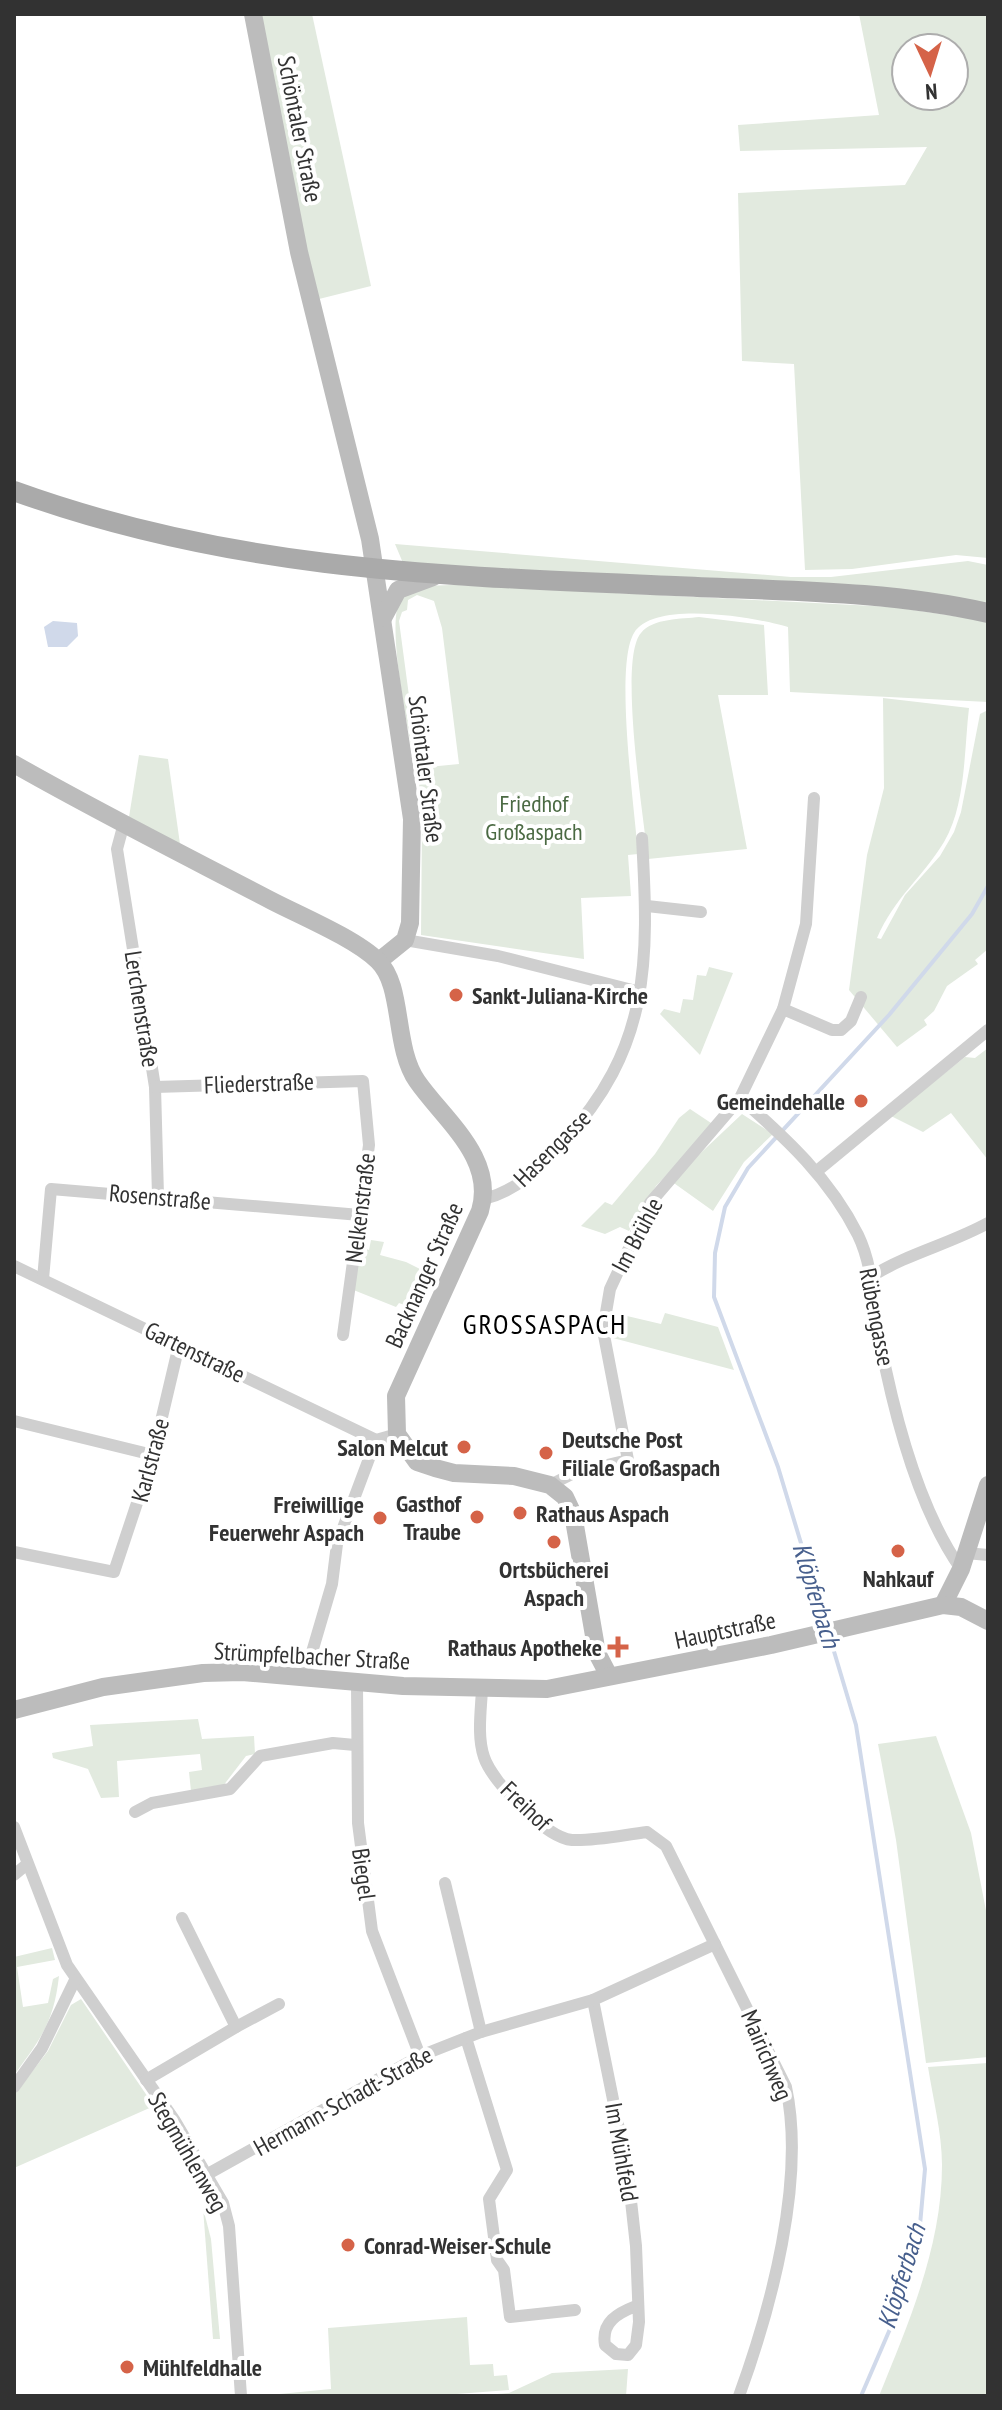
<svg xmlns="http://www.w3.org/2000/svg" width="1002" height="2410" font-family="'PT Sans Narrow',sans-serif">
	<rect width="100%" height="100%" fill="#fff"/>
	<!-- green -->
	<g fill="#e2eadf" fill-rule="evenodd">
		<polygon points="258,14 312,14 371,286 315,300"/>
		<path d="M 859,14 L 988,14 L 988,558 L 956,555 L 852,569 L 805,570 L 794,364 L 742,361 L 738,193 L 905,185 L 927,147 L 740,151 L 738,125 L 879,115 ZM 906,48 L 954,48 L 954,96 L 906,96 Z"/>
		<polygon points="395,544 791,577 831,577 968,561 988,565 988,605 403,563"/>
		<path d="M 458,585 L 893,607 L 988,621 L 988,702 L 790,692 L 788,627 C 758,618 654,599 634,633 C 614,666 635,810 638,854 L 628,855 L 631,896 L 581,898 L 584,959 L 421,935 L 422,824 L 418,768 L 459,764 L 442,628 L 434,601 L 417,595 L 408,600 L 407,610 L 402,612 L 399,621 L 415,741 L 422,742 L 422,747 L 411,747 C 407,720 383,610 404,595 C 419,585 441,585 458,585 Z"/>
		<path d="M 699,617 L 764,625 L 768,695 L 718,695 L 747,849 L 648,859 C 644,819 618,659 641,633 C 653,618 682,619 699,617 Z"/>
		<path d="M 883,698 L 969,708 C 964,750 966,805 944,842 C 922,878 895,897 877,938 L 881,939 L 905,895 L 940,856 L 954,832 L 961,812 L 980,714 L 988,710 L 988,949 L 975,960 L 978,964 L 947,986 L 934,1011 L 924,1020 L 927,1025 L 897,1047 L 849,990 L 867,855 L 884,788 Z"/>
		<polygon points="139,755 168,759 180,844 129,817"/>
		<polygon points="709,967 733,973 700,1055 660,1014 664,1009 680,1013 683,999 693,1000 697,975 706,976"/>
		<polygon points="988,1048 988,1160 951,1113 923,1132 891,1116 965,1057 975,1058"/>
		<polygon points="690,1109 714,1125 656,1186 629,1231 620,1227 605,1234 581,1226 605,1202 612,1205 655,1154 679,1118"/>
		<polygon points="742,1114 773,1134 744,1162 713,1211 671,1181"/>
		<polygon points="371,1240 384,1242 380,1255 406,1262 436,1277 417,1318 405,1312 407,1306 399,1303 396,1307 351,1289 359,1246 369,1250"/>
		<polygon points="610,1312 661,1324 665,1313 718,1327 734,1370 613,1338 607,1331"/>
		<polygon points="198,1719 202,1739 254,1736 255,1754 246,1756 223,1786 191,1791 189,1772 202,1770 200,1754 117,1761 119,1797 101,1798 88,1769 53,1758 52,1753 93,1746 90,1725"/>
		<polygon points="936,1736 971,1833 988,1921 988,2057 926,2063 896,1840 878,1744"/>
		<path d="M 52,1948 L 55,1960 L 17,1967 L 23,2007 L 48,2003 L 53,1979 L 59,1976 C 54,2021 41,2039 14,2075 L 14,1957 Z"/>
		<polygon points="81,1999 154,2106 14,2168 14,2095 48,2051 71,2005"/>
		<path d="M 988,2063 L 988,2396 L 879,2396 C 909,2322 942,2246 942,2165 C 942,2133 933,2099 928,2067 Z"/>
		<polygon points="203,2208 211,2239 220,2339 213,2339"/>
		<polygon points="467,2317 470,2365 493,2364 494,2376 507,2375 509,2390 430,2396 259,2396 331,2389 328,2328"/>
		<polygon points="628,2369 626,2396 474,2396 509,2393 552,2373"/>
	</g>
	<!-- water -->
	<polygon fill="#d0d9ea" points="53,621 77,623 78,636 67,647 48,647 44,627"/>
	<g fill="none" stroke-linecap="round" stroke-linejoin="round">
		<!-- stream -->
		<g stroke="#d0d9ea" stroke-width="4">
			<polyline points="826,1626 778,1467 714,1297 715,1253 725,1207 748,1168 889,1015 972,914 988,886"/>
			<polyline points="830,1638 856,1725 925,2169 919,2236 890,2329 861,2396"/>
		</g>
		<!-- street -->
		<g stroke="#cfcfcf" stroke-width="12">
			<polyline points="124,823 117,849 155,1087 158,1196"/>
			<polyline points="647,906 701,912"/>
			<polyline points="405,940 498,956 640,992"/>
			<polyline points="783,1009 832,1030 841,1030 851,1021 861,997"/>
			<polyline points="155,1087 363,1081 369,1145 343,1335"/>
			<path d="M 740,1098 C 787,1139 830,1179 858,1235 C 874,1268 873,1306 880,1341 C 894,1414 918,1508 961,1569"/>
			<polyline points="817,1171 988,1030"/>
			<path d="M 484,1199 C 517,1191 538,1169 561,1144 C 651,1048 649,962 642,838"/>
			<polyline points="14,1266 376,1440"/>
			<path d="M 872,1276 C 909,1253 950,1244 988,1223"/>
			<polyline points="43,1279 51,1189 360,1215"/>
			<polyline points="14,1421 153,1455"/>
			<polyline points="550,1485 574,1473 628,1460 603,1330 610,1289 650,1203 740,1098 783,1009 806,924 814,798"/>
			<polyline points="14,1552 114,1572 153,1455 179,1345"/>
			<polyline points="966,1553 988,1555"/>
			<polyline points="305,1676 332,1584 337,1544 376,1440 397,1434"/>
			<polyline points="357,1683 358,1823 372,1931 420,2056"/>
			<path d="M 482,1689 C 481,1711 477,1736 484,1757 C 492,1782 546,1838 572,1840 C 596,1841 623,1835 647,1832 L 666,1846 L 786,2087 C 806,2180 771,2308 739,2396"/>
			<polyline points="135,1812 152,1803 230,1789 260,1756 333,1743 355,1745"/>
			<polyline points="14,1827 67,1965 175,2121 223,2203 229,2226 241,2396"/>
			<polyline points="14,1875 26,1865"/>
			<polyline points="445,1883 481,2032"/>
			<path d="M 593,2000 L 628,2174 L 636,2246 L 639,2322 L 636,2345 L 628,2355 L 616,2354 L 605,2345 C 601,2322 618,2313 636,2306"/>
			<polyline points="236,2027 279,2004"/>
			<polyline points="466,2038 507,2170 489,2199 497,2260 504,2270 510,2317 575,2310"/>
			<polyline points="146,2080 236,2027 182,1918"/>
			<polyline points="14,2087 42,2048 75,1980"/>
			<polyline points="206,2175 420,2056 481,2032 593,2000 715,1944"/>
		</g>
		<!-- secondary -->
		<g stroke="#bcbcbc" stroke-width="18">
			<polyline points="253,14 299,252 370,539 412,819 410,923 405,940 379,961"/>
			<polyline points="383,618 398,590 433,577"/>
			<path d="M 14,764 C 98,812 186,856 272,901 C 301,916 356,939 378,961 C 404,986 393,1046 417,1081 C 444,1120 496,1158 480,1211 L 396,1396 L 397,1434 L 417,1462 L 435,1468 L 454,1473 L 514,1476 L 550,1485 L 565,1497 L 573,1514 L 597,1653 L 609,1676"/>
			<polyline points="943,1605 961,1569 988,1485"/>
			<polyline points="14,1710 103,1687 203,1673 242,1672 403,1686 547,1689 771,1645 943,1605 961,1607 988,1621"/>
		</g>
		<!-- primary -->
		<path stroke="#aaa" stroke-width="20" d="M 14,491 C 235,571 444,576 675,586 C 779,591 886,590 988,613"/>
	</g>
	<!-- markers -->
	<g fill="#d56348" stroke="#fff" stroke-width="3">
		<circle cx="456" cy="995" r="8"/>
		<circle cx="861" cy="1101" r="8"/>
		<circle cx="464" cy="1447" r="8"/>
		<circle cx="546" cy="1453" r="8"/>
		<circle cx="520" cy="1513" r="8"/>
		<circle cx="477" cy="1517" r="8"/>
		<circle cx="380" cy="1518" r="8"/>
		<circle cx="554" cy="1542" r="8"/>
		<circle cx="898" cy="1551" r="8"/>
		<path d="M614 1635h8v8h8v8h-8v8h-8v-8h-8v-8h8z"/>
		<circle cx="348" cy="2245" r="8"/>
		<circle cx="127" cy="2367" r="8"/>
	</g>
	<g text-anchor="middle" dominant-baseline="central" stroke-width="8" stroke-linejoin="round" paint-order="stroke">
		<!-- street labels -->
		<g font-size="24" fill="#323232" stroke="#fff">
			<text transform="translate(300 129) rotate(79)">Schöntaler Straße</text>
			<text transform="translate(426 769) rotate(83)">Schöntaler Straße</text>
			<text transform="translate(142 1009) rotate(81)">Lerchenstraße</text>
			<text transform="translate(259 1083) rotate(-2)">Fliederstraße</text>
			<text transform="translate(552 1148) rotate(-45)">Hasengasse</text>
			<text transform="translate(160 1197) rotate(5)">Rosenstraße</text>
			<text transform="translate(360 1208) rotate(-83)">Nelkenstraße</text>
			<text transform="translate(637 1235) rotate(-62)">Im Brühle</text>
			<text transform="translate(424 1275) rotate(-66)">Backnanger Straße</text>
			<text transform="translate(877 1317) rotate(79)">Rübengasse</text>
			<text transform="translate(195 1352) rotate(26)">Gartenstraße</text>
			<text transform="translate(150 1460) rotate(-75)">Karlstraße</text>
			<text transform="translate(725 1630) rotate(-12)">Hauptstraße</text>
			<text transform="translate(312 1656) rotate(3)">Strümpfelbacher Straße</text>
			<text transform="translate(526 1806) rotate(44)">Freihof</text>
			<text transform="translate(364 1874) rotate(82)">Biegel</text>
			<text transform="translate(767 2055) rotate(67)">Mairichweg</text>
			<text transform="translate(343 2101) rotate(-29)">Hermann-Schadt-Straße</text>
			<text transform="translate(188 2152) rotate(60)">Stegmühlenweg</text>
			<text transform="translate(622 2152) rotate(80)">Im Mühlfeld</text>
		</g>
		<!-- park labels -->
		<g font-size="24" fill="#4b6a43" stroke="#fff">
			<text x="534" y="803">Friedhof<tspan x="534" dy="28">Großaspach</tspan></text>
		</g>
		<!-- poi labels -->
		<g font-size="24" font-weight="bold" fill="#323232" stroke="#fff" text-anchor="start">
			<text x="472" y="995">Sankt-Juliana-Kirche</text>
			<text x="845" y="1101" text-anchor="end">Gemeindehalle</text>
			<text x="562" y="1439">Deutsche Post<tspan x="562" dy="28">Filiale Großaspach</tspan></text>
			<text x="448" y="1447" text-anchor="end">Salon Melcut</text>
			<text x="461" y="1503" text-anchor="end">Gasthof<tspan x="461" dy="28">Traube</tspan></text>
			<text x="364" y="1504" text-anchor="end">Freiwillige<tspan x="364" dy="28">Feuerwehr Aspach</tspan></text>
			<text x="536" y="1513">Rathaus Aspach</text>
			<text x="554" y="1569" text-anchor="middle">Ortsbücherei<tspan x="554" dy="28">Aspach</tspan></text>
			<text x="898" y="1578" text-anchor="middle">Nahkauf</text>
			<text x="602" y="1647" text-anchor="end">Rathaus Apotheke</text>
			<text x="364" y="2245">Conrad-Weiser-Schule</text>
			<text x="143" y="2367">Mühlfeldhalle</text>
		</g>
		<!-- water labels -->
		<g font-size="26" font-style="italic" fill="#475f8d" stroke="#fff">
			<text transform="translate(817 1595) rotate(73)">Klöpferbach</text>
			<text transform="translate(901 2276) rotate(-73)">Klöpferbach</text>
		</g>
		<!-- quarter labels -->
		<g font-size="28" letter-spacing="2" fill="#000" stroke="#fff">
			<text x="545" y="1323">GROSSASPACH</text>
		</g>
	</g>
	<!-- border -->
	<rect width="1002" height="2410" fill="none" stroke="#323232" stroke-width="32"/>
	<!-- north arrow -->
	<g transform="translate(930 72) rotate(176)"><circle r="38" fill="#ffffff" stroke="#adadad" stroke-width="2"/>
	<path d="M0-6L14 30L0 20L-14 30Z" fill="#d56348"/>
	<text y="-12" font-size="22" font-weight="bold" text-anchor="middle" fill="#323232">N</text>
	</g>
</svg>
